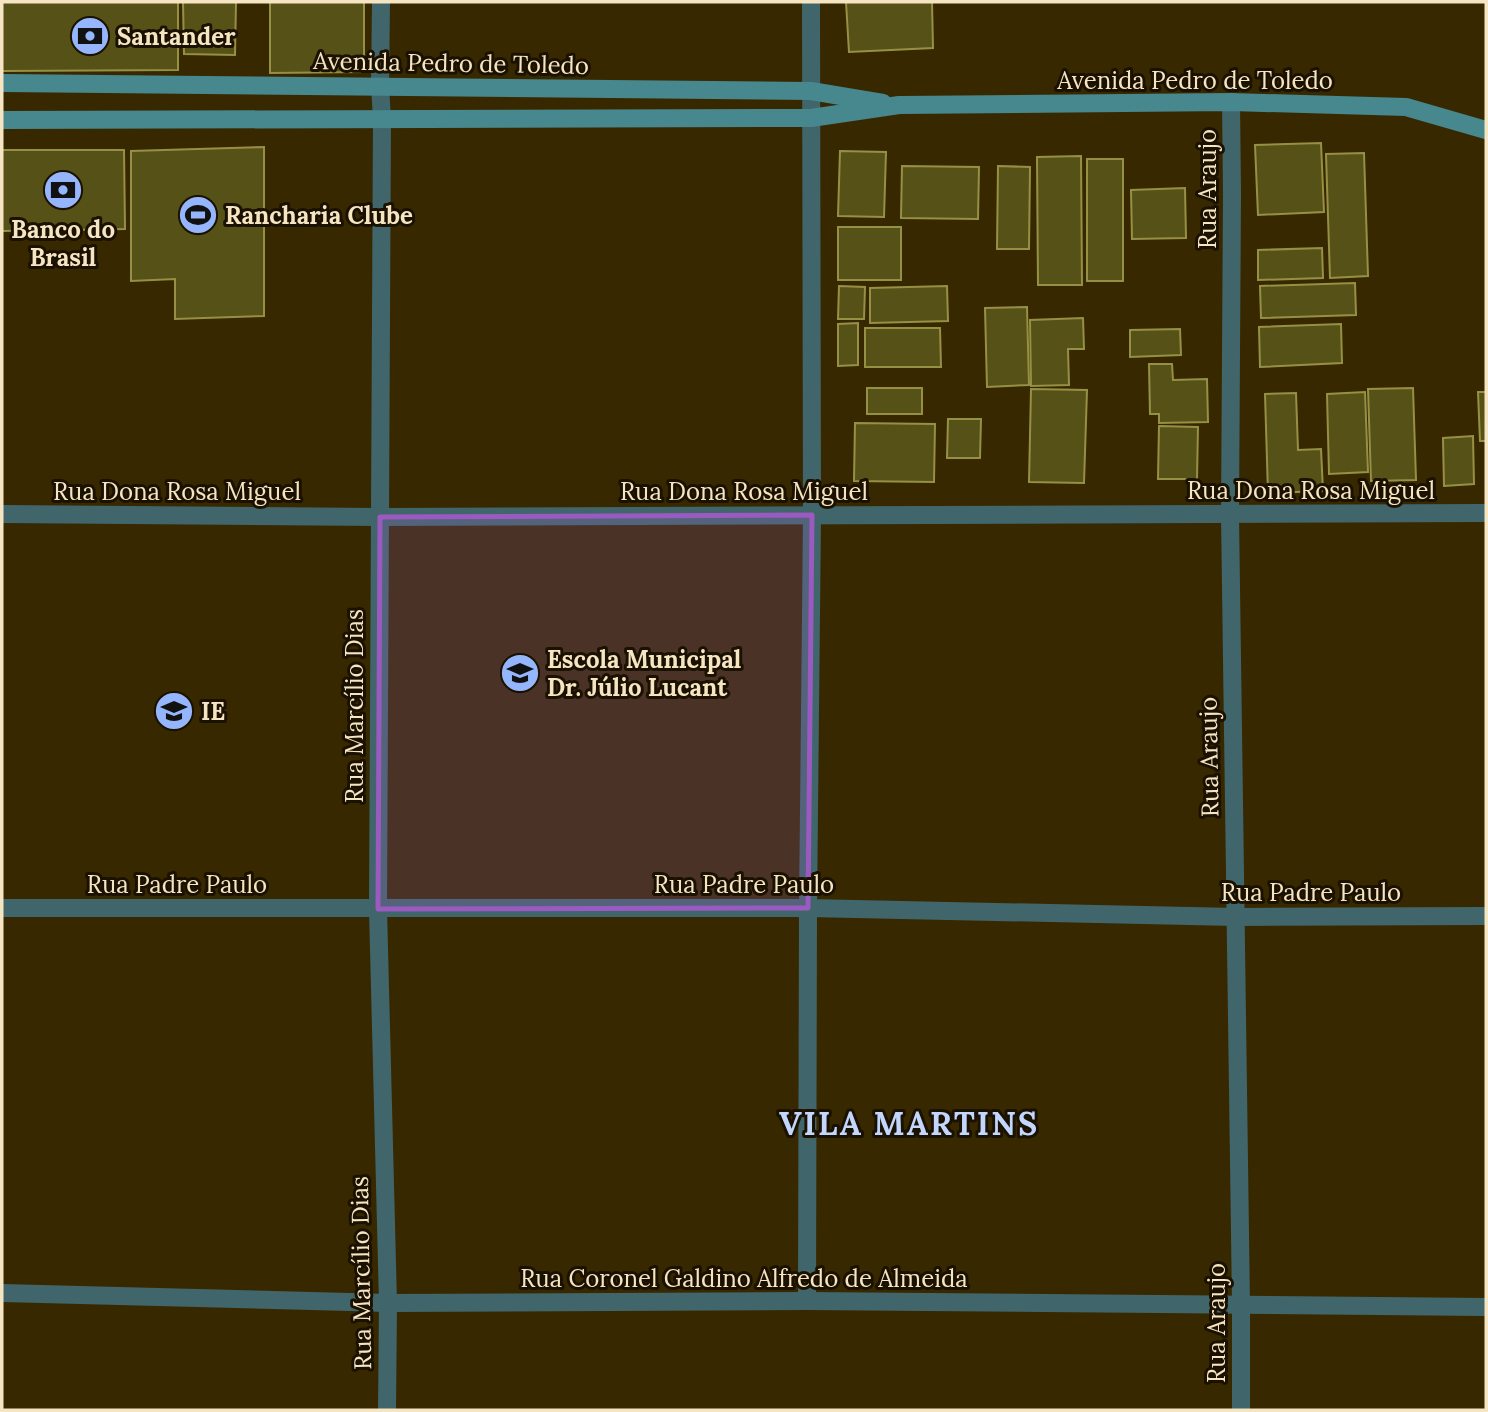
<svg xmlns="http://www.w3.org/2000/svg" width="1488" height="1412" font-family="Lora,serif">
	<rect width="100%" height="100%" fill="#382800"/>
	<!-- building -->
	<g fill="#565116" stroke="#969045" stroke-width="2">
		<polygon points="2,2 178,2 178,70 2,71"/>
		<polygon points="183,2 236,2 235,55 184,54"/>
		<polygon points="270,2 364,2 364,72 270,73"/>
		<polygon points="846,2 932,2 933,48 849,52"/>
		<polygon points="1321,143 1324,212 1258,215 1255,145"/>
		<polygon points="264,147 264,316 175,319 175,279 131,281 131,151"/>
		<polygon points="2,150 124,150 125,229 2,231"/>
		<polygon points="840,151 886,152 884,217 838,216"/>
		<polygon points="1364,153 1368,276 1330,278 1326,154"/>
		<polygon points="1081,156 1082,285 1038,285 1037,157"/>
		<rect x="1087" y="159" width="36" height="122"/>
		<polygon points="902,166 979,167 978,219 901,218"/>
		<polygon points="998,166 1030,167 1029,249 997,249"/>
		<polygon points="1185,188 1186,238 1132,239 1131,190"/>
		<rect x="838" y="227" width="63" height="53"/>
		<polygon points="1322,248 1323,278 1258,280 1258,250"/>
		<polygon points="1355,283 1356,315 1261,318 1260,286"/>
		<polygon points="839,286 865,287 864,319 838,319"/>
		<polygon points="947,286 948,321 870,323 870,288"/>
		<polygon points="1027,307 1029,385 987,387 985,308"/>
		<polygon points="1083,318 1084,349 1068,349 1069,385 1031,386 1030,320"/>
		<polygon points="858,323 858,365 838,366 838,324"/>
		<polygon points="1341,324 1342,363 1260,367 1259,327"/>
		<polygon points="865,328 940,328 941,367 865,367"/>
		<polygon points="1180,329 1181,355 1130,357 1130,330"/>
		<polygon points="1149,364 1172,364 1173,380 1207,379 1208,422 1159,423 1159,414 1150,414"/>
		<rect x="867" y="388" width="55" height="26"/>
		<polygon points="1413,388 1416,480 1371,481 1368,389"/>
		<polygon points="1031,389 1087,390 1084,483 1029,482"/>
		<polygon points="1365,392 1368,472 1329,474 1327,394"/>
		<polygon points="1478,392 1486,392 1486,441 1480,441"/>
		<polygon points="1296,393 1298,450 1321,449 1323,491 1268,493 1265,394"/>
		<polygon points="948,419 981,419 980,458 947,458"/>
		<polygon points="855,423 935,424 934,482 854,481"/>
		<polygon points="1159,426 1198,427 1197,479 1158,479"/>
		<polygon points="1473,436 1474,484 1444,486 1443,438"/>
	</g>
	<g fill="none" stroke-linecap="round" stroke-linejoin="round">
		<!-- minor -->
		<g stroke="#40666b" stroke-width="18">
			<polyline points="381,2 380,86 382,119 378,909 388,1303 387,1410"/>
			<polyline points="1231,102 1232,193 1230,515 1241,1305 1241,1410"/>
			<polyline points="2,514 380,517 1486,513"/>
			<polyline points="2,908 808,908 1236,917 1486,916"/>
			<polyline points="2,1293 388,1303 807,1301 1486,1307"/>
			<polyline points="807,1301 808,908 812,515 811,2"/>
		</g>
		<!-- secondary -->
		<g stroke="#47878e" stroke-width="18">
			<polyline points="2,83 811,91 883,103"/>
			<polyline points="2,120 811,118 899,105 1231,102 1406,107 1486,130"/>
		</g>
	</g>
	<!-- marked area -->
	<path fill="#9a5ac0" fill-opacity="0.2" stroke="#9a5ac0" stroke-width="5" stroke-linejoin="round" d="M 812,515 L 808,908 L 378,909 L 380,517 Z"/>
	<!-- icons -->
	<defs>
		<g id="bank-disc" transform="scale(2.0125)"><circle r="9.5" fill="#95b6fd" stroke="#1b1100"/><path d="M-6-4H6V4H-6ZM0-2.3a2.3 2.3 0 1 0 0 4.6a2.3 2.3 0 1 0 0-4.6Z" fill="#111"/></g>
		<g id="stadium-disc" transform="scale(2.0125)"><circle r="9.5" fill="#95b6fd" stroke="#1b1100"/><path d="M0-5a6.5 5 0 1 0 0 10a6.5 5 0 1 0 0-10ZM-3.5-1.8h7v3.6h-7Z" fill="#111"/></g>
		<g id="school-disc" transform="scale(2.0125)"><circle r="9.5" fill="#95b6fd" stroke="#1b1100"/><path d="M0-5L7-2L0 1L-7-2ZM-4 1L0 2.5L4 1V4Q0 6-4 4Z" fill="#111"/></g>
	</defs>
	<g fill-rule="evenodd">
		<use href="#bank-disc" x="90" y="36"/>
		<use href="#bank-disc" x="63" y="190"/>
		<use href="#stadium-disc" x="198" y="215"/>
		<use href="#school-disc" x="520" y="673"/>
		<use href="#school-disc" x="174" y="711"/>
	</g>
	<g text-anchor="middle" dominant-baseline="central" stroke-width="6" stroke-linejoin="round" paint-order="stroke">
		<!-- poi labels -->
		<g font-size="24" font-weight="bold" fill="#f6e5c2" stroke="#1b1100" text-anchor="start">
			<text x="117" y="36">Santander</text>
			<text x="225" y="215">Rancharia Clube</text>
			<text x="63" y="229" text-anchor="middle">Banco do<tspan x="63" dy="28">Brasil</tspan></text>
			<text x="547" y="659">Escola Municipal<tspan x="547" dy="28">Dr. Júlio Lucant</tspan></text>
			<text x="201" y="711">IE</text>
		</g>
		<!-- street labels -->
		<g font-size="24" fill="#f6e5c2" stroke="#1b1100">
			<text transform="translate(451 63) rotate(1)">Avenida Pedro de Toledo</text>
			<text x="1195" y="80">Avenida Pedro de Toledo</text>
			<text transform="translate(1207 189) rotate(-90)">Rua Araujo</text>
			<text x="1311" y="490">Rua Dona Rosa Miguel</text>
			<text x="177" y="491">Rua Dona Rosa Miguel</text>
			<text x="744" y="491">Rua Dona Rosa Miguel</text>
			<text transform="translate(354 706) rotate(-90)">Rua Marcílio Dias</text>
			<text transform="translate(1209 757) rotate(-91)">Rua Araujo</text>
			<text x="177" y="884">Rua Padre Paulo</text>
			<text x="744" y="884">Rua Padre Paulo</text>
			<text x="1311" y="892">Rua Padre Paulo</text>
			<text transform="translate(361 1273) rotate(-91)">Rua Marcílio Dias</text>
			<text x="744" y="1278">Rua Coronel Galdino Alfredo de Almeida</text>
			<text transform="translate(1216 1323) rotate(-90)">Rua Araujo</text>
		</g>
		<!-- district labels -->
		<g font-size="32" font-weight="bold" letter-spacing="2" fill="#c2d6fe" stroke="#1b1100">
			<text x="909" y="1123">VILA MARTINS</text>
		</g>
	</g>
	<!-- border -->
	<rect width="1488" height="1412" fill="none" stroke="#f6e5c2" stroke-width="7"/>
</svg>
